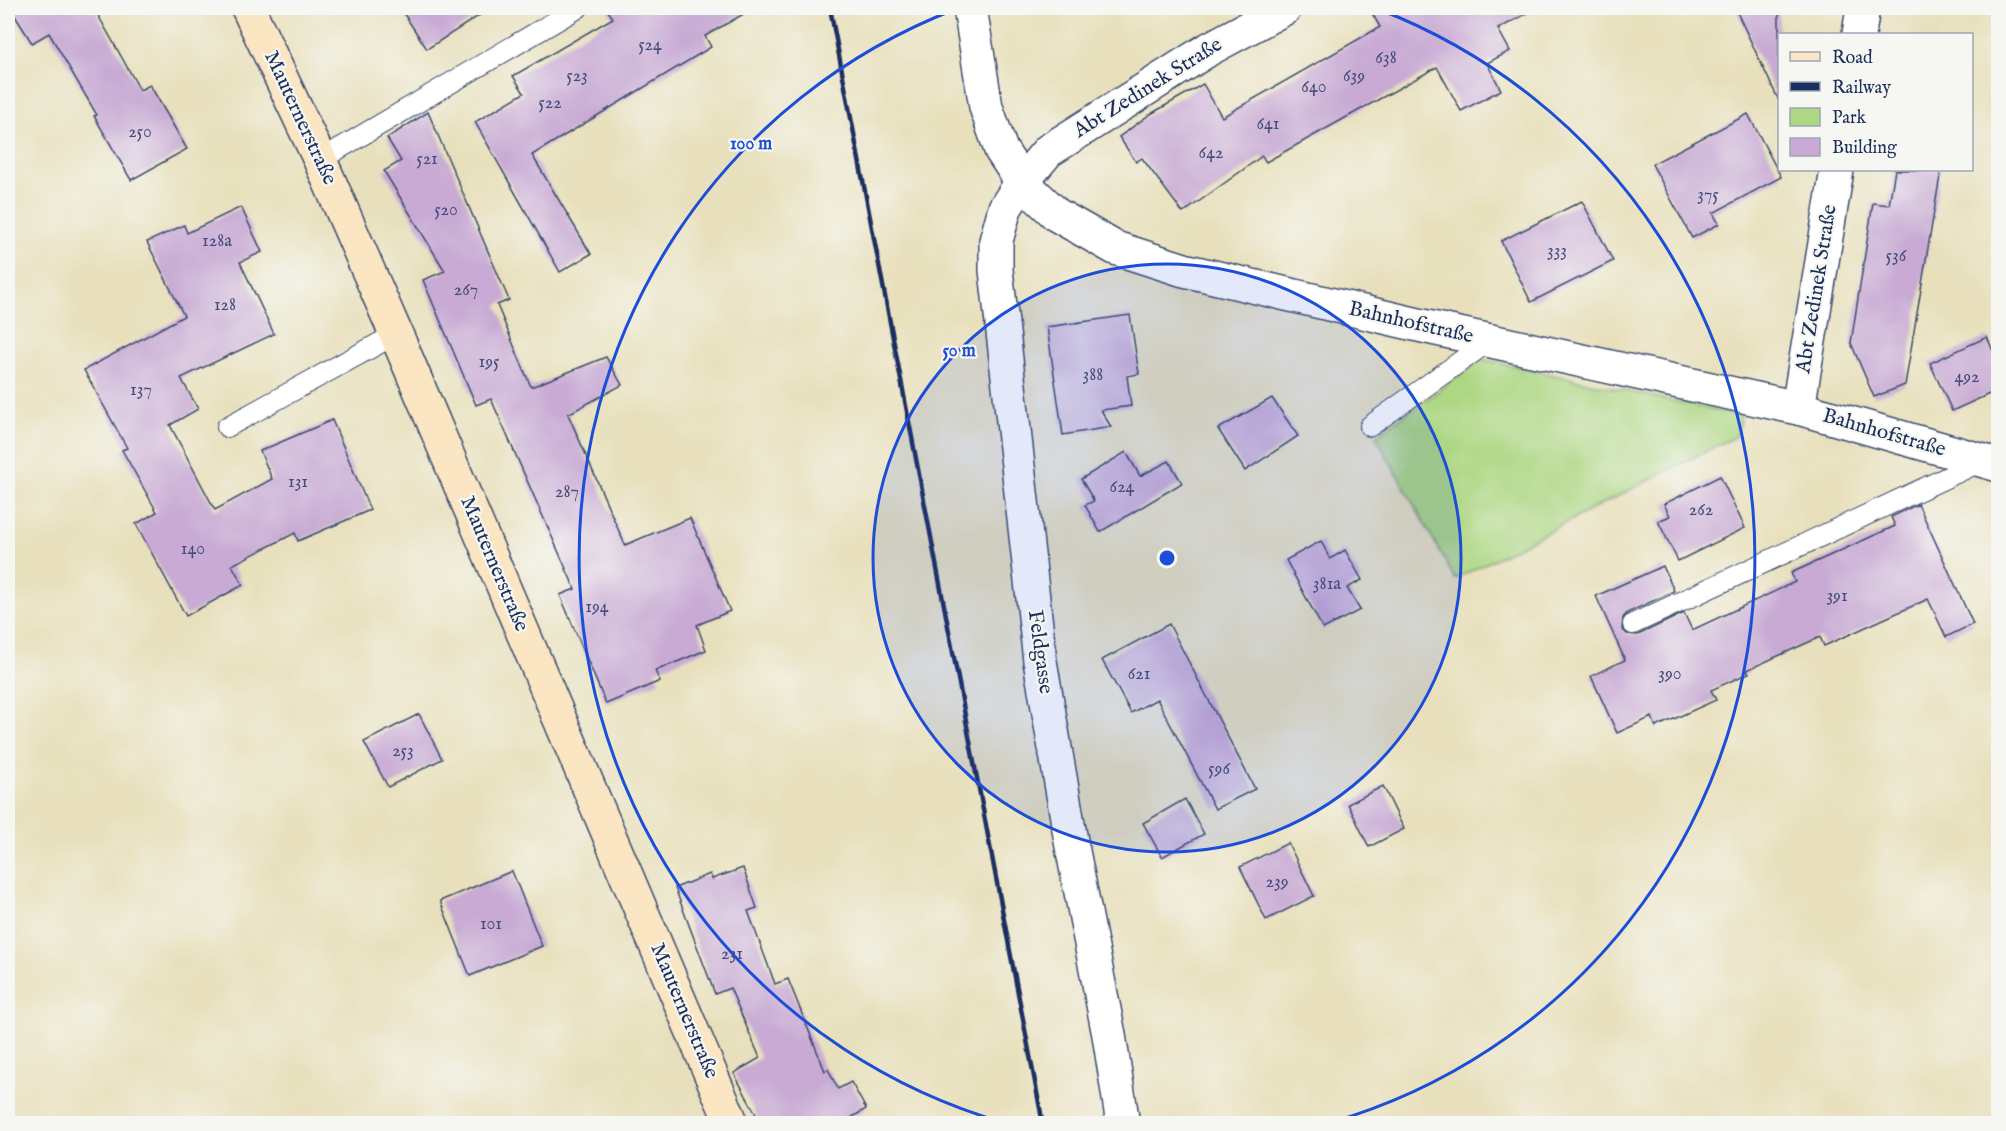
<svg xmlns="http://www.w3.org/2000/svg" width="2006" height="1131" font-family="'IM FELL English',serif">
	<rect width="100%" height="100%" fill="#f6f6f2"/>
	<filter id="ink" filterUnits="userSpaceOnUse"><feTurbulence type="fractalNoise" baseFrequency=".0167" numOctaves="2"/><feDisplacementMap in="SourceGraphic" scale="12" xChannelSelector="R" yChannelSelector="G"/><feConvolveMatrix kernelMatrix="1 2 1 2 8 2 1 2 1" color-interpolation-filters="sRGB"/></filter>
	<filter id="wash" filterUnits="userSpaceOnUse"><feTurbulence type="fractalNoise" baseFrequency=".008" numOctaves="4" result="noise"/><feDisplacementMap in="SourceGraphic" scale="24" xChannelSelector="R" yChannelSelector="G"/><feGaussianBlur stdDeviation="1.35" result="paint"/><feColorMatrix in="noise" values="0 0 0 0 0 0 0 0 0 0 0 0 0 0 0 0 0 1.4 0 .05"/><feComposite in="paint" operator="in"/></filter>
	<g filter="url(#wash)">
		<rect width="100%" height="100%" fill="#e8e0bc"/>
		<!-- green -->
		<polygon fill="#add783" stroke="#648370" stroke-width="1.5" points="1482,359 1741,416 1736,436 1455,579 1376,436"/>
		<g id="blocks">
			<!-- building -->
			<g fill="#c8aad4">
				<polygon points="10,8 94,8 140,90 150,85 187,149 131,180 94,116 97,115 49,33 32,43"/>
				<polygon points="400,8 491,8 427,49"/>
				<polygon points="606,8 754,8 705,36 711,47 532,155 591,254 560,272 475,122 524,93 513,76 613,18"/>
				<polygon points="1369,8 1537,8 1498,29 1510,51 1487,63 1501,90 1461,111 1437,67 1266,162 1262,156 1183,213 1142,158 1136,162 1119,137 1149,115 1203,84 1222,117 1380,27"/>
				<polygon points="1735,8 1779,8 1779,101"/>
				<polygon points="428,112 509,300 497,305 531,387 606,357 622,385 568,414 625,545 690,518 730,611 697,625 706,650 655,671 660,681 606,704 560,595 575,589 491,399 476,405 423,280 445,271 384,171 401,161 387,138"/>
				<polygon points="1748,114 1781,177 1713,213 1719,224 1692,238 1652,164"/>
				<polygon points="1895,170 1941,170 1905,385 1874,397 1851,343 1873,203 1889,205"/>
				<polygon points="1582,201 1613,261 1531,302 1501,241"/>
				<polygon points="241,207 262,252 240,262 274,334 181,378 198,409 170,425 215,510 272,479 260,451 332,420 370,510 298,541 295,533 232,565 243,585 186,616 136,524 157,512 122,450 127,448 84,370 184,316 147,242 184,225 187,233"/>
				<polygon points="1130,315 1139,374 1127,376 1131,406 1101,410 1111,427 1063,435 1047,327"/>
				<polygon points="1987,337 1998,363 1998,390 1952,411 1930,363"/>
				<polygon points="1272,398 1298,436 1245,471 1218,429"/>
				<polygon points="1126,452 1140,476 1169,461 1182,483 1100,532 1085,505 1094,501 1081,479"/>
				<polygon points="1720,476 1745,528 1678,561 1658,521 1670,516 1664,504"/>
				<polygon points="1918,504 1973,624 1946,637 1928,599 1824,646 1820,637 1747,670 1749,673 1711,690 1716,700 1656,727 1652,717 1617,733 1591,676 1625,660 1596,596 1663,566 1674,591 1627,613 1623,618 1622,629 1627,634 1638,635 1684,613 1692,630 1795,582 1791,573 1895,526 1891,517"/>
				<polygon points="1321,541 1330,559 1345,550 1362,580 1347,588 1360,610 1323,629 1286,560"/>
				<polygon points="1169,624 1255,789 1215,809 1157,699 1131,713 1102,660"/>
				<polygon points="419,714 442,759 388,787 364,742"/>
				<polygon points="1383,786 1404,829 1369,847 1348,804"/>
				<polygon points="1185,799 1204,834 1162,857 1143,823"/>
				<polygon points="1288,843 1314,896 1266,920 1240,867"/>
				<polygon points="743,868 757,908 748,911 775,984 788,979 825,1071 828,1069 838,1089 851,1082 866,1109 841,1124 761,1124 734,1073 760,1058 730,988 715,994 675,888 710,874 712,879"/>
				<polygon points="512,871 542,946 470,976 440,901"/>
			</g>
		</g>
	</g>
	<g filter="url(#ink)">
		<use href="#blocks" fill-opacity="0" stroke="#3a4a6c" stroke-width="1.5"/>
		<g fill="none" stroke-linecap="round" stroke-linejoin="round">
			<!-- lane casing -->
			<g stroke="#3a4a6c" stroke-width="22">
				<g id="lane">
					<polyline points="320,160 578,8"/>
					<polyline points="1370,426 1489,341"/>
					<polyline points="227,427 396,334"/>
					<polyline points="1633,624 1984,460"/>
				</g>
			</g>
			<!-- street casing -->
			<g stroke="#3a4a6c" stroke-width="36">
				<g id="street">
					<polyline points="970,8 986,107 1001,150 1022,182 1057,215 1115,248 1184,270 1427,327 1798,408 1998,465"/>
					<polyline points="1859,34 1863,8"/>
					<polyline points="1798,408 1837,170"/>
					<polyline points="1123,1124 1109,1035 1071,841 1040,661 996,270 996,241 1005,208 1022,182 1048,151 1209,49 1285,8"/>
				</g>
			</g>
			<!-- secondary casing -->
			<g stroke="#3a4a6c" stroke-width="36">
				<polyline id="secondary" points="248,8 320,160 396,334 732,1124"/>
			</g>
			<!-- lane -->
			<use href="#lane" stroke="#fff" stroke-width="20"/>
			<!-- street -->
			<use href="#street" stroke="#fff" stroke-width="33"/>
			<!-- secondary -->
			<use href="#secondary" stroke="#fbe6c4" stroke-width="33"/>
			<!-- rail -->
			<polyline stroke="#1b2f5e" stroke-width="4.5" points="830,8 1043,1124"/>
		</g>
	</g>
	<!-- distance rings -->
	<circle cx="1167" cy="558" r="294" fill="#1d4ed8" fill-opacity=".12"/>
	<g fill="none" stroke="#1d4ed8" stroke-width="3">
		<circle cx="1167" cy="558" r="294"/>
		<path d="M1005 1123A588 588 0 0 1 956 9M1378 9A588 588 0 0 1 1329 1123"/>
	</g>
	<g text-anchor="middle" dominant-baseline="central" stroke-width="4.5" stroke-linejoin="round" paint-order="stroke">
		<!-- number labels -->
		<g font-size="18" fill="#464e7c">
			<text x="650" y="45">524</text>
			<text x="1386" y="58">638</text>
			<text x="577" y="76">523</text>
			<text x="1354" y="76">639</text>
			<text x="1314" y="87">640</text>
			<text x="550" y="103">522</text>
			<text x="1268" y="124">641</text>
			<text x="140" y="132">250</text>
			<text x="1211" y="153">642</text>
			<text x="427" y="159">521</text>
			<text x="1708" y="195">375</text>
			<text x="446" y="210">520</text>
			<text x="217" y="241">128a</text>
			<text x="1557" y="251">333</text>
			<text x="1896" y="256">536</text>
			<text x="466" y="290">267</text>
			<text x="225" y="305">128</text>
			<text x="489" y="362">195</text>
			<text x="1093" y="375">388</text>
			<text x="1967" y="377">492</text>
			<text x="141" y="390">137</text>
			<text x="298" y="482">131</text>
			<text x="1122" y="487">624</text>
			<text x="567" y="492">287</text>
			<text x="1701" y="510">262</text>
			<text x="193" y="549">140</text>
			<text x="1327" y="584">381a</text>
			<text x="1837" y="596">391</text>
			<text x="597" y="607">194</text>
			<text x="1139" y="674">621</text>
			<text x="1670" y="674">390</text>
			<text x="403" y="751">253</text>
			<text x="1219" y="769">596</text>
			<text x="1277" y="882">239</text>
			<text x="491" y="924">101</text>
			<text x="732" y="954">231</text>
		</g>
		<!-- street labels -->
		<g font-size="21" fill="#1b2f5e" stroke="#f6f6f2">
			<text transform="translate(1148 88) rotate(-32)">Abt Zedinek Straße</text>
			<text transform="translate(300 118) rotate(65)">Mauternerstraße</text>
			<text transform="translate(1817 289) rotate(-81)">Abt Zedinek Straße</text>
			<text transform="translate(1411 323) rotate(13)">Bahnhofstraße</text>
			<text transform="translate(1884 433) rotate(16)">Bahnhofstraße</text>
			<text transform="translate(494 564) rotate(67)">Mauternerstraße</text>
			<text transform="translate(1040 652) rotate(82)">Feldgasse</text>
			<text transform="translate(684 1011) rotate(67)">Mauternerstraße</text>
		</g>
	</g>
	<circle cx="1167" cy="558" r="9" fill="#1d4ed8" stroke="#f6f6f2" stroke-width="3"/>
	<g font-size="18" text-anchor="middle" font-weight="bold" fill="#1d4ed8" stroke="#f6f6f2" stroke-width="4.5" stroke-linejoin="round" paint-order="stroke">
		<text x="751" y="149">100 m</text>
		<text x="959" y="356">50 m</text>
	</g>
	<!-- margin -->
	<rect width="2006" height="1131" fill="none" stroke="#f6f6f2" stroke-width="30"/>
	<!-- legend -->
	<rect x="1778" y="33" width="195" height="138" fill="#f6f6f2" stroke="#9ea6b7" stroke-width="1.5"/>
	<rect x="1790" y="52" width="30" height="9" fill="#fbe6c4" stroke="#9ea6b7" stroke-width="1.5"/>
	<text x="1832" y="63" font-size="18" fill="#1b2f5e">Road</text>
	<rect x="1790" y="82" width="30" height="9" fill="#1b2f5e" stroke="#9ea6b7" stroke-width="1.5"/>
	<text x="1832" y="93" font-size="18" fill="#1b2f5e">Railway</text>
	<rect x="1790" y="108" width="30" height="18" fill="#add783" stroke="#9ea6b7" stroke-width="1.5"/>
	<text x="1832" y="123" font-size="18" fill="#1b2f5e">Park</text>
	<rect x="1790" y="138" width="30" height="18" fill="#c8aad4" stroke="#9ea6b7" stroke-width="1.5"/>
	<text x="1832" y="153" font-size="18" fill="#1b2f5e">Building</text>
</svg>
